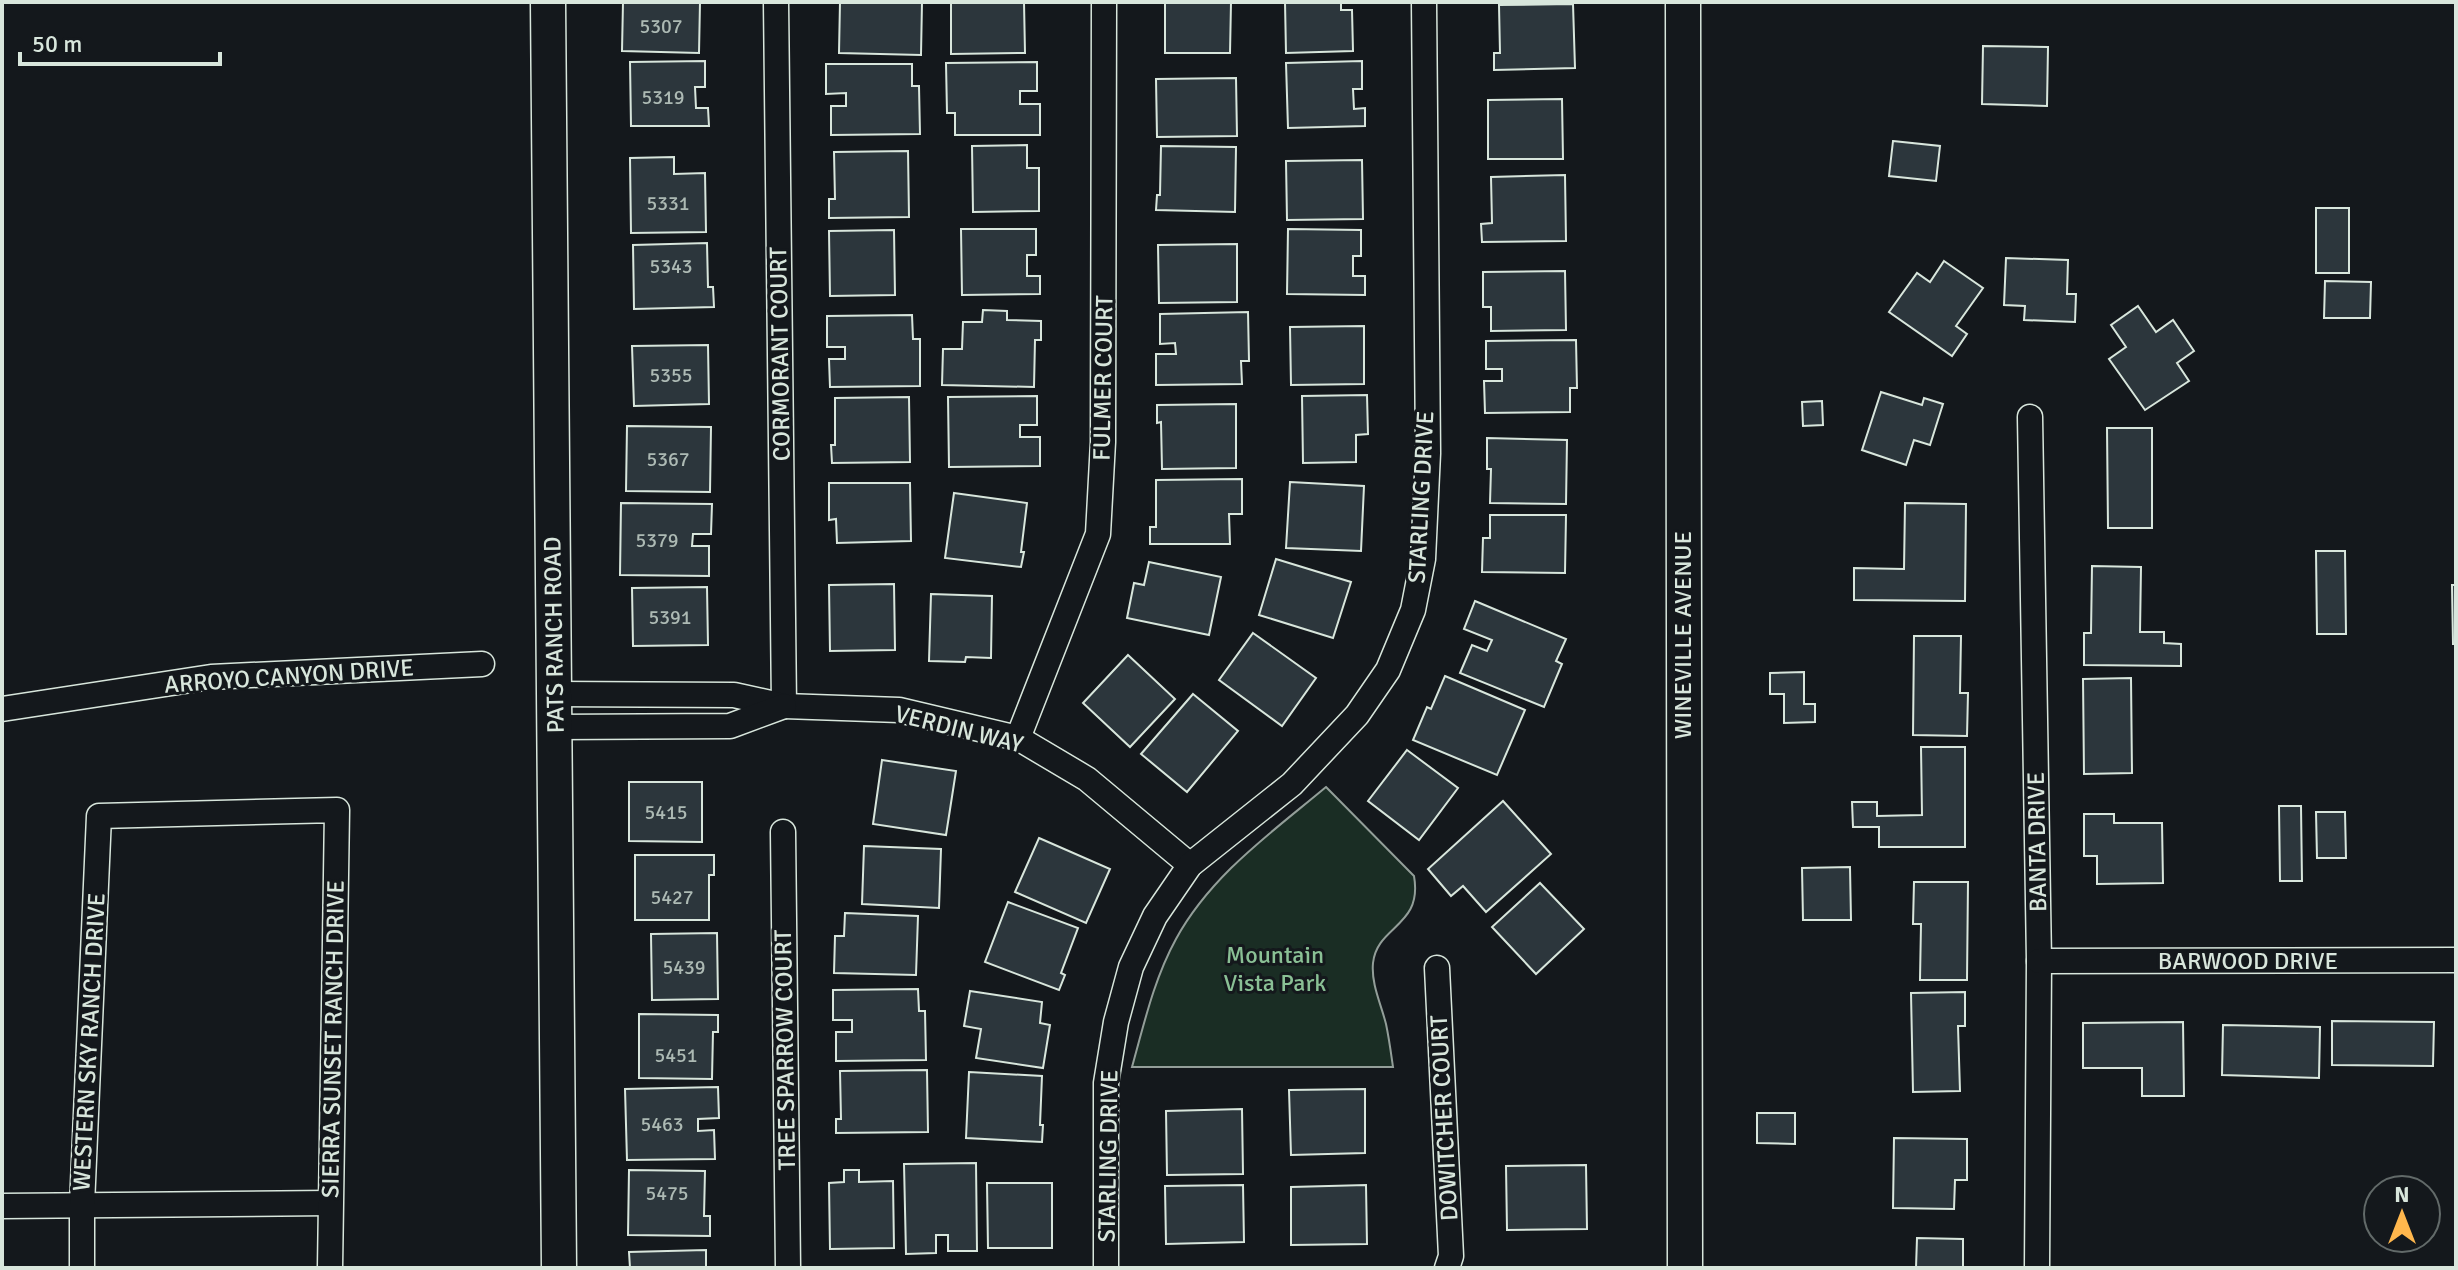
<svg xmlns="http://www.w3.org/2000/svg" width="2458" height="1270" font-family="Signika,sans-serif">
	<rect width="100%" height="100%" fill="#14181c"/>
	<!-- green -->
	<path fill="#1a2d24" stroke="#939e99" stroke-width="2" d="M 1326,787 L 1414,876 C 1423,927 1377,925 1373,963 C 1371,984 1381,1004 1386,1024 C 1389,1038 1391,1053 1393,1067 L 1132,1067 C 1144,1024 1154,979 1176,939 C 1211,875 1271,833 1326,787 Z"/>
	<!-- building -->
	<g fill="#2c363c" stroke="#d8e6dc" stroke-width="2">
		<polygon points="623,2 700,2 699,53 622,51"/>
		<polygon points="840,2 922,2 921,55 839,53"/>
		<polygon points="951,2 1024,2 1025,53 951,54"/>
		<polygon points="1165,2 1231,2 1230,53 1165,53"/>
		<polygon points="1285,2 1341,2 1341,10 1352,10 1353,51 1286,53"/>
		<polygon points="1573,4 1575,68 1494,70 1494,53 1500,53 1499,5"/>
		<polygon points="1983,46 2048,47 2047,106 1982,104"/>
		<polygon points="705,61 705,87 695,87 696,108 708,108 709,126 631,126 630,62"/>
		<polygon points="1362,61 1362,89 1353,89 1354,109 1365,108 1365,126 1288,128 1286,63"/>
		<polygon points="1037,62 1037,91 1020,91 1020,104 1040,104 1040,135 955,135 955,113 947,113 946,63"/>
		<polygon points="826,64 912,64 912,86 919,86 920,134 831,135 831,106 846,106 846,93 826,94"/>
		<polygon points="1236,78 1237,136 1157,137 1156,79"/>
		<polygon points="1562,99 1563,159 1488,159 1488,100"/>
		<polygon points="1893,141 1940,146 1936,181 1889,176"/>
		<polygon points="1027,145 1027,168 1039,168 1039,211 973,212 972,146"/>
		<polygon points="1161,146 1236,147 1235,212 1156,210 1157,195 1160,195"/>
		<polygon points="908,151 909,217 829,218 829,199 835,199 834,152"/>
		<polygon points="674,157 674,174 705,173 706,232 631,233 630,158"/>
		<polygon points="1362,160 1363,219 1287,220 1286,161"/>
		<polygon points="1565,175 1566,241 1482,242 1481,224 1492,223 1491,177"/>
		<rect x="2316" y="208" width="33" height="65"/>
		<polygon points="961,229 1036,229 1036,255 1027,255 1027,276 1040,276 1040,294 962,295"/>
		<polygon points="1288,229 1361,230 1361,256 1353,256 1353,276 1365,276 1365,295 1287,294"/>
		<polygon points="894,230 895,295 830,296 829,231"/>
		<polygon points="707,243 708,287 713,287 714,307 634,309 633,245"/>
		<polygon points="1237,244 1237,302 1159,303 1158,245"/>
		<polygon points="2006,258 2068,260 2067,294 2076,294 2075,322 2024,320 2025,306 2004,305"/>
		<polygon points="1944,261 1983,288 1956,326 1967,334 1952,356 1889,312 1917,273 1930,282"/>
		<polygon points="1565,271 1566,330 1491,331 1491,307 1483,307 1483,272"/>
		<polygon points="2325,281 2371,282 2370,318 2324,318"/>
		<polygon points="2138,306 2156,332 2173,320 2194,351 2177,363 2189,381 2145,410 2109,359 2126,347 2111,325"/>
		<polygon points="983,310 1007,311 1007,320 1041,321 1041,340 1035,340 1034,387 942,385 943,349 962,349 963,322 982,322"/>
		<polygon points="1248,312 1249,361 1241,361 1242,384 1156,385 1156,354 1176,354 1175,343 1160,344 1160,314"/>
		<polygon points="912,315 913,339 920,339 920,386 830,387 829,359 845,359 845,347 827,347 827,316"/>
		<polygon points="1364,326 1364,384 1291,385 1290,327"/>
		<polygon points="1576,340 1577,388 1570,388 1570,412 1485,413 1484,381 1502,381 1502,369 1486,369 1486,341"/>
		<polygon points="708,345 709,404 634,406 632,346"/>
		<polygon points="1881,392 1922,405 1924,398 1943,404 1930,445 1914,440 1906,465 1862,450"/>
		<polygon points="1367,395 1368,434 1356,435 1356,462 1303,463 1302,396"/>
		<polygon points="1037,396 1037,425 1020,425 1020,437 1040,437 1040,466 949,467 948,397"/>
		<polygon points="909,397 910,462 832,463 831,445 835,445 835,398"/>
		<polygon points="1822,401 1823,425 1803,426 1802,402"/>
		<polygon points="1236,404 1236,468 1162,469 1161,422 1157,423 1157,405"/>
		<polygon points="627,426 711,427 710,492 626,491"/>
		<polygon points="2107,428 2152,428 2152,528 2108,528"/>
		<polygon points="1487,438 1567,440 1566,504 1490,503 1491,469 1487,469"/>
		<polygon points="1242,479 1242,514 1229,514 1230,544 1150,544 1150,527 1156,527 1156,480"/>
		<polygon points="1290,482 1364,486 1361,551 1286,548"/>
		<polygon points="829,483 910,483 911,541 837,543 836,519 829,520"/>
		<polygon points="954,493 1027,503 1021,552 1024,552 1021,567 945,558"/>
		<polygon points="621,503 712,504 711,534 693,534 692,546 709,546 709,576 620,575"/>
		<polygon points="1905,503 1966,504 1965,601 1854,600 1854,568 1904,569"/>
		<polygon points="1490,515 1566,515 1565,573 1482,572 1483,538 1490,538"/>
		<polygon points="2316,551 2345,551 2346,634 2317,634"/>
		<polygon points="1276,559 1351,582 1333,638 1259,615"/>
		<polygon points="1149,562 1221,577 1209,635 1127,618 1134,583 1144,585"/>
		<polygon points="2092,566 2141,567 2140,632 2164,632 2164,643 2181,644 2181,666 2084,665 2084,633 2091,633"/>
		<polygon points="894,584 895,650 830,651 829,585"/>
		<polygon points="2452,585 2456,585 2456,644 2453,644"/>
		<polygon points="707,587 708,645 633,646 632,588"/>
		<polygon points="931,594 992,596 991,658 966,657 965,662 929,661"/>
		<polygon points="1475,601 1566,639 1556,661 1562,664 1544,707 1460,673 1472,645 1487,651 1492,640 1464,629"/>
		<polygon points="1253,633 1316,678 1282,726 1219,680"/>
		<polygon points="1914,636 1961,636 1960,693 1968,693 1967,736 1913,735"/>
		<polygon points="1128,655 1175,699 1130,747 1083,703"/>
		<polygon points="1804,672 1804,704 1815,704 1815,722 1784,723 1784,694 1770,694 1770,673"/>
		<polygon points="1445,676 1525,710 1497,775 1413,740 1427,707 1431,709"/>
		<polygon points="2131,678 2132,773 2084,774 2083,679"/>
		<polygon points="1193,694 1238,731 1187,792 1141,754"/>
		<polygon points="1921,747 1965,747 1965,847 1879,847 1879,827 1853,827 1852,802 1877,802 1877,816 1922,815"/>
		<polygon points="1407,750 1458,788 1419,840 1368,801"/>
		<polygon points="882,760 956,771 946,835 873,824"/>
		<polygon points="629,782 702,782 702,842 629,841"/>
		<polygon points="1503,801 1551,854 1486,912 1463,886 1451,896 1428,869"/>
		<polygon points="2279,806 2301,806 2302,881 2280,881"/>
		<polygon points="2316,812 2345,812 2346,858 2317,858"/>
		<polygon points="2084,814 2114,814 2114,823 2162,823 2163,883 2097,884 2097,856 2084,856"/>
		<polygon points="1039,838 1110,869 1086,923 1015,892"/>
		<polygon points="864,846 941,849 939,908 862,904"/>
		<polygon points="635,855 714,855 714,875 709,875 709,920 635,920"/>
		<polygon points="1850,867 1851,920 1803,920 1802,868"/>
		<polygon points="1914,882 1968,882 1967,980 1920,980 1921,924 1913,924"/>
		<polygon points="1540,883 1584,929 1536,974 1492,927"/>
		<polygon points="1008,902 1078,928 1061,973 1065,975 1059,990 985,962"/>
		<polygon points="845,913 918,916 916,975 834,973 835,936 844,936"/>
		<polygon points="717,933 718,999 652,1000 651,934"/>
		<polygon points="918,989 919,1011 925,1011 926,1060 836,1061 836,1032 852,1032 852,1020 833,1020 833,990"/>
		<polygon points="970,991 1042,1002 1040,1023 1050,1025 1043,1068 976,1058 981,1029 964,1026"/>
		<polygon points="1965,992 1965,1026 1958,1026 1960,1091 1913,1092 1911,993"/>
		<polygon points="639,1014 718,1015 718,1032 713,1032 712,1079 639,1078"/>
		<polygon points="2332,1021 2434,1022 2433,1066 2332,1065"/>
		<polygon points="2183,1022 2184,1096 2142,1096 2142,1068 2083,1068 2083,1023"/>
		<polygon points="2223,1025 2320,1027 2319,1078 2222,1075"/>
		<polygon points="927,1070 928,1132 836,1133 836,1119 841,1119 840,1071"/>
		<polygon points="969,1072 1042,1076 1040,1125 1043,1125 1042,1142 966,1138"/>
		<polygon points="718,1087 719,1118 698,1119 698,1131 714,1130 715,1159 627,1160 625,1089"/>
		<polygon points="1365,1089 1365,1153 1291,1155 1289,1090"/>
		<polygon points="1242,1109 1243,1174 1167,1175 1166,1111"/>
		<polygon points="1757,1113 1795,1113 1795,1144 1757,1143"/>
		<polygon points="1894,1138 1967,1139 1967,1180 1955,1180 1954,1209 1893,1208"/>
		<polygon points="976,1163 977,1251 948,1251 948,1235 936,1235 936,1253 906,1254 904,1164"/>
		<polygon points="1586,1165 1587,1229 1507,1230 1506,1166"/>
		<polygon points="629,1170 705,1171 704,1216 710,1216 710,1236 628,1235"/>
		<polygon points="844,1170 859,1170 859,1182 893,1181 894,1248 830,1249 829,1183 844,1182"/>
		<polygon points="987,1183 1052,1183 1052,1248 988,1248"/>
		<polygon points="1243,1185 1244,1242 1166,1244 1165,1186"/>
		<polygon points="1366,1185 1367,1244 1291,1245 1291,1187"/>
		<polygon points="1917,1238 1963,1239 1963,1268 1916,1268"/>
		<polygon points="706,1250 706,1268 630,1268 629,1252"/>
	</g>
	<g fill="none" stroke-linecap="round" stroke-linejoin="round">
		<!-- street casing -->
		<g stroke="#d8e6dc" stroke-width="27">
			<g id="street">
				<polyline points="776,2 784,706"/>
				<polyline points="2030,417 2039,961 2037,1268"/>
				<polyline points="554,694 734,695 784,706 899,710 1018,738 1087,779 1190,865"/>
				<polyline points="2,709 211,677 482,664"/>
				<polyline points="555,727 730,726 784,706"/>
				<polyline points="1018,738 1098,534 1103,442 1104,2"/>
				<polyline points="783,832 788,1268"/>
				<polyline points="2039,961 2456,960"/>
				<polyline points="1437,968 1451,1256 1447,1268"/>
				<polyline points="2,1206 330,1203"/>
				<polyline points="82,1268 82,1205 99,816 337,810 330,1268"/>
				<polyline points="1106,1268 1106,1083 1116,1022 1131,967 1155,916 1190,865 1292,784 1357,715 1388,670 1413,610 1423,559 1428,453 1424,2"/>
			</g>
		</g>
		<!-- secondary casing -->
		<g stroke="#d8e6dc" stroke-width="37">
			<g id="secondary">
				<polyline points="548,2 559,1268"/>
				<polyline points="1683,2 1685,1268"/>
			</g>
		</g>
		<!-- street -->
		<use href="#street" stroke="#14181c" stroke-width="24"/>
		<!-- secondary -->
		<use href="#secondary" stroke="#14181c" stroke-width="34"/>
	</g>
	<g text-anchor="middle" dominant-baseline="central" stroke-width="6" stroke-linejoin="round" paint-order="stroke">
		<!-- number labels -->
		<g font-size="20" fill="#adbab4">
			<text x="661" y="26">5307</text>
			<text x="663" y="97">5319</text>
			<text x="668" y="203">5331</text>
			<text x="671" y="266">5343</text>
			<text x="671" y="375">5355</text>
			<text x="668" y="459">5367</text>
			<text x="657" y="540">5379</text>
			<text x="670" y="617">5391</text>
			<text x="666" y="812">5415</text>
			<text x="672" y="897">5427</text>
			<text x="684" y="967">5439</text>
			<text x="676" y="1055">5451</text>
			<text x="662" y="1124">5463</text>
			<text x="667" y="1193">5475</text>
		</g>
		<!-- street labels -->
		<g font-size="24" fill="#d8e6dc" stroke="#14181c">
			<text transform="translate(780 354) rotate(-91)">CORMORANT COURT</text>
			<text transform="translate(1103 378) rotate(-89)">FULMER COURT</text>
			<text transform="translate(1421 497) rotate(-87)">STARLING DRIVE</text>
			<text transform="translate(554 635) rotate(-91)">PATS RANCH ROAD</text>
			<text transform="translate(1683 635) rotate(-90)">WINEVILLE AVENUE</text>
			<text transform="translate(289 676) rotate(-4)">ARROYO CANYON DRIVE</text>
			<text transform="translate(959 729) rotate(14)">VERDIN WAY</text>
			<text transform="translate(2037 842) rotate(-91)">BANTA DRIVE</text>
			<text x="2248" y="961">BARWOOD DRIVE</text>
			<text transform="translate(333 1039) rotate(-89)">SIERRA SUNSET RANCH DRIVE</text>
			<text transform="translate(89 1042) rotate(-87)">WESTERN SKY RANCH DRIVE</text>
			<text transform="translate(785 1050) rotate(-91)">TREE SPARROW COURT</text>
			<text transform="translate(1444 1118) rotate(-93)">DOWITCHER COURT</text>
			<text transform="translate(1108 1156) rotate(-89)">STARLING DRIVE</text>
		</g>
		<!-- park labels -->
		<g font-size="24" fill="#8ac095" stroke="#14181c">
			<text x="1275" y="955">Mountain<tspan x="1275" dy="28">Vista Park</tspan></text>
		</g>
	</g>
	<!-- border -->
	<rect width="2458" height="1270" fill="none" stroke="#d8e6dc" stroke-width="8"/>
	<!-- north arrow -->
	<g transform="translate(2402 1214)"><circle r="38" fill="#14181c" stroke="#626a69" stroke-width="2"/>
	<path d="M0-6L14 30L0 20L-14 30Z" fill="#ffb74d"/>
	<text y="-12" font-size="22" font-weight="bold" text-anchor="middle" fill="#d8e6dc">N</text>
	</g>
	<!-- scale -->
	<path d="M20 52v12h200v-12" fill="none" stroke="#d8e6dc" stroke-width="4"/>
	<text x="32" y="52" font-size="24" fill="#d8e6dc" stroke="#14181c" stroke-width="6" paint-order="stroke">50 m</text>
</svg>
